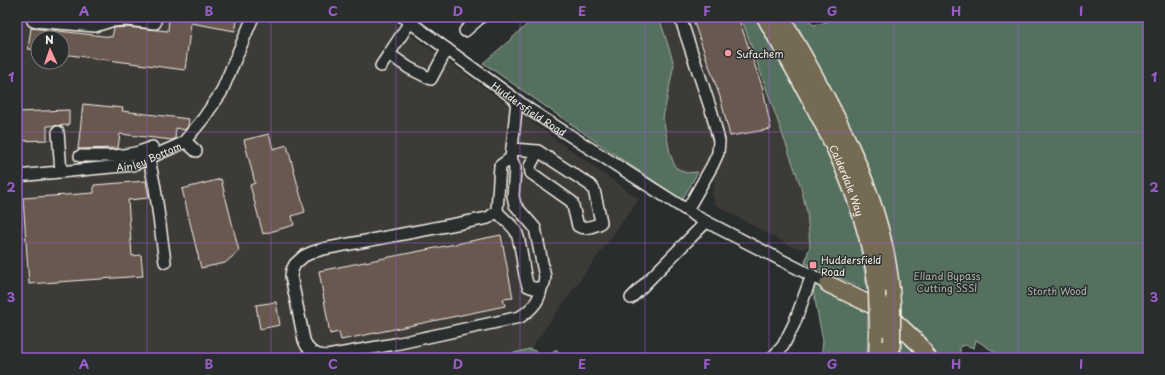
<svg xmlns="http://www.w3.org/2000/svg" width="1165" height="375" font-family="'Playpen Sans',sans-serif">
	<rect width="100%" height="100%" fill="#2a2d2e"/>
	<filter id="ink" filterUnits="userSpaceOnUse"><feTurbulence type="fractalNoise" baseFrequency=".025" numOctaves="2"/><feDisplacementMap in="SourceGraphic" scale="8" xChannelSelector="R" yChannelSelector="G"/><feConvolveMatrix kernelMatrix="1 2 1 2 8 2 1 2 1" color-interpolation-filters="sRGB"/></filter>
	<g filter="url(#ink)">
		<!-- built -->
		<g fill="#3d3a38" fill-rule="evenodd">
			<path d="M 17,17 L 386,17 L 639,199 L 530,349 L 494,358 L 17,358 ZM 38,38 L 62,38 L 62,62 L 38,62 Z"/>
			<polygon points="659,17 741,17 800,184 807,212 810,245 803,249 792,247 745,221 716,205 712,194 715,183 698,172 686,173 675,167 670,153 663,118 674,64"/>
		</g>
		<!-- green -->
		<g fill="#556f5e" stroke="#a4b0a3">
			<polygon points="535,17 659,17 674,64 663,118 670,153 675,167 686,173 698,172 682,200 598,143 483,63 510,40"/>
			<polygon points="741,17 756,17 816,127 835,167 858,229 867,290 805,263 810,245 807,212 800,184"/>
			<polygon points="792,17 810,17 809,20 813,25 827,22 826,17 1148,17 1148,358 1008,358 998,354 976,340 974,348 965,345 960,347 960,358 934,358 922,338 902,316 897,270 894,269 809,56 803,35"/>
			<polygon points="812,284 868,309 867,358 821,358 823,341"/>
			<polygon points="902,335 913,348 918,358 901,358"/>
			<polygon points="530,349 549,357 556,349 564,358 494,358"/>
		</g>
		<!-- building -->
		<g fill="#695950" stroke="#f4f1e8">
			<polygon points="169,17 238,17 235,31 191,23 185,70 62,54 62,38 38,38 38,50 28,49 31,28 112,37 114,28 126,27 168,31"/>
			<polygon points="692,17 738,17 763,89 771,129 730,136 720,97"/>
			<polygon points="83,104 123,108 122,111 189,119 188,126 185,130 176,128 175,139 172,140 120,134 118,148 78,149"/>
			<polygon points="69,110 69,125 47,126 47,140 17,141 17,112"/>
			<polygon points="269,134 273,149 287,145 305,212 292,216 294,225 263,234 250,185 255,183 244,140"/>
			<polygon points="221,179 239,251 225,263 201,268 182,189"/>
			<polygon points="146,181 149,198 128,200 132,256 141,255 143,276 29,284 23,198 94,193 94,185"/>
			<polygon points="501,235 513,298 503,299 505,306 341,340 339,332 330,334 319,271"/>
			<polygon points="276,302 280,325 260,329 256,305"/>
		</g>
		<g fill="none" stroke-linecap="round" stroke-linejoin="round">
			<!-- minor casing -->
			<g stroke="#f4f1e8" stroke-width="14">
				<g id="minor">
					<path id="s1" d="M 403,17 L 530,110 L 699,218 L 828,284"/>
					<polyline points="680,17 712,113 719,141 718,153 712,166 687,210"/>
					<polyline points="33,21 95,26 111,21 126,20 155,23"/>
					<polyline points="410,22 389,54 409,68 431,79 447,49"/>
					<polyline points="465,31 481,17"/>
					<polyline points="381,66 389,54"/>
					<polyline points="58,132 61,172"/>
					<polyline points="185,141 196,151"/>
					<path d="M 512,149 L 538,151 L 590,185 L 594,190 L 600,217 L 601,222 L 599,224 C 593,226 584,230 578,226 L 572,202 L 531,173 L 530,166 L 538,151"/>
					<path d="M 80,156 C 104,156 130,158 152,147"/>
					<path d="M 511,158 L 500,166 L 497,211 C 502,219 514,225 517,234 C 523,251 522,270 528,286 L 534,288 L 541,288 L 544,283 L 545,277 L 535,228 L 515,205 L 513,196 L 515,168 L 511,158 L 517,100"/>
					<polyline points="149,159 155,188 165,262"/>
					<path id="s2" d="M 17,176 L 133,165 L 183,143 L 203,119 L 221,93 L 253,17"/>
					<path d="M 497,211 L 488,218 L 323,249 L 313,252 L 304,256 L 295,264 L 292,270 L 291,276 L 304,340 C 308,352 315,355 327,356 L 395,344 L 520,317 C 531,310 540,301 541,288"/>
					<polyline points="631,298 706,222"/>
					<polyline points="772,358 783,346 794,324 812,275"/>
				</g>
			</g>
			<!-- highway casing -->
			<g stroke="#f4f1e8" stroke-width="19">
				<g id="highway">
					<path id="s3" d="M 765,17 C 812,103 868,192 877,292"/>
					<path d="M 781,17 C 832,103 887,202 892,303"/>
					<polyline points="828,284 884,311 919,344 928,358"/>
					<polyline points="877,358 878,330"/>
					<polyline points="890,358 892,341"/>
				</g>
			</g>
			<!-- minor -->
			<use href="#minor" stroke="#2a2d2e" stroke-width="11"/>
			<!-- highway -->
			<use href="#highway" stroke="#746b52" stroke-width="16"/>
			<!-- highway-bridge casing -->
			<g stroke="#f4f1e8" stroke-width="19" stroke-linecap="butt">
				<g id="highway-bridge">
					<polyline points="877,292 878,330"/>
					<polyline points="892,303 892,341"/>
				</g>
			</g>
			<!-- highway-bridge -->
			<use href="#highway-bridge" stroke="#746b52" stroke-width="16"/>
		</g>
	</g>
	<!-- grid -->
	<path fill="none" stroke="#995dc9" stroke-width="1" stroke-opacity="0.55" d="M 147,17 L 147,358M 271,17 L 271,358M 396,17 L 396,358M 520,17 L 520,358M 645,17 L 645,358M 769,17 L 769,358M 894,17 L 894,358M 1018,17 L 1018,358M 17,132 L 1148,132M 17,243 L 1148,243"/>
	<!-- markers -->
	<g fill="#ff9aa2" stroke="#2a2d2e" stroke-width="1.5">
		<circle cx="728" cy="53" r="4"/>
		<rect x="809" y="261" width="8" height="8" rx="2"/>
	</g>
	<g text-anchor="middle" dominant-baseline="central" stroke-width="3" stroke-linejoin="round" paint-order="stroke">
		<!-- poi labels -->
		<g font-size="10" fill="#f4f1e8" stroke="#2a2d2e" text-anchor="start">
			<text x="736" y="53">Sufachem</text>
			<text x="821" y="259">Huddersfield<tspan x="821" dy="12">Road</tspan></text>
		</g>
		<!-- street labels -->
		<g font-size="10" fill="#f4f1e8" stroke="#2a2d2e">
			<text stroke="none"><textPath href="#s1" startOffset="156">Huddersfield Road</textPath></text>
			<text stroke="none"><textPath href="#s2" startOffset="134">Ainley Bottom</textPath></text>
			<text stroke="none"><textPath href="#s3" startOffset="183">Calderdale Way</textPath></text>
		</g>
		<!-- park labels -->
		<g font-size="10" fill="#acb6aa" stroke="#2a2d2e">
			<text x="947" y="275">Elland Bypass<tspan x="947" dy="12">Cutting SSSI</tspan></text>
			<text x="1057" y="290">Storth Wood</text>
		</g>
	</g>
	<!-- margin -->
	<rect width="1165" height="375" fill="none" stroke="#2a2d2e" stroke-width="44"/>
	<!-- north arrow -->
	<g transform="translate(50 50) rotate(357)"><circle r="19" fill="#2a2d2e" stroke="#7b7b78"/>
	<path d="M0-3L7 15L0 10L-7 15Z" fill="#ff9aa2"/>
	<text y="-6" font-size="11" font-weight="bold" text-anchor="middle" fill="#f4f1e8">N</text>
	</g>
	<rect x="22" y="22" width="1121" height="331" fill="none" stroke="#995dc9" stroke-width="1.5"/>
	<g font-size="13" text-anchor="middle" font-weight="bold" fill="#995dc9">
		<text x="84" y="16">A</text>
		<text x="209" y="16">B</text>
		<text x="333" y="16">C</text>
		<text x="458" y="16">D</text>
		<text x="582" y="16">E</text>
		<text x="707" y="16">F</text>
		<text x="832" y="16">G</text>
		<text x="956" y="16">H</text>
		<text x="1081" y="16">I</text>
		<text x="11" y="82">1</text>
		<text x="1154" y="82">1</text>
		<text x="11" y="192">2</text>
		<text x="1154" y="192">2</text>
		<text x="11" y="302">3</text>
		<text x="1154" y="302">3</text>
		<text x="84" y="369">A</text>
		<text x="209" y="369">B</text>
		<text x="333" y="369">C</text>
		<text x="458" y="369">D</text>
		<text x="582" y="369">E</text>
		<text x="707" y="369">F</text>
		<text x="832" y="369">G</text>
		<text x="956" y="369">H</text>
		<text x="1081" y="369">I</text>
	</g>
</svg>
